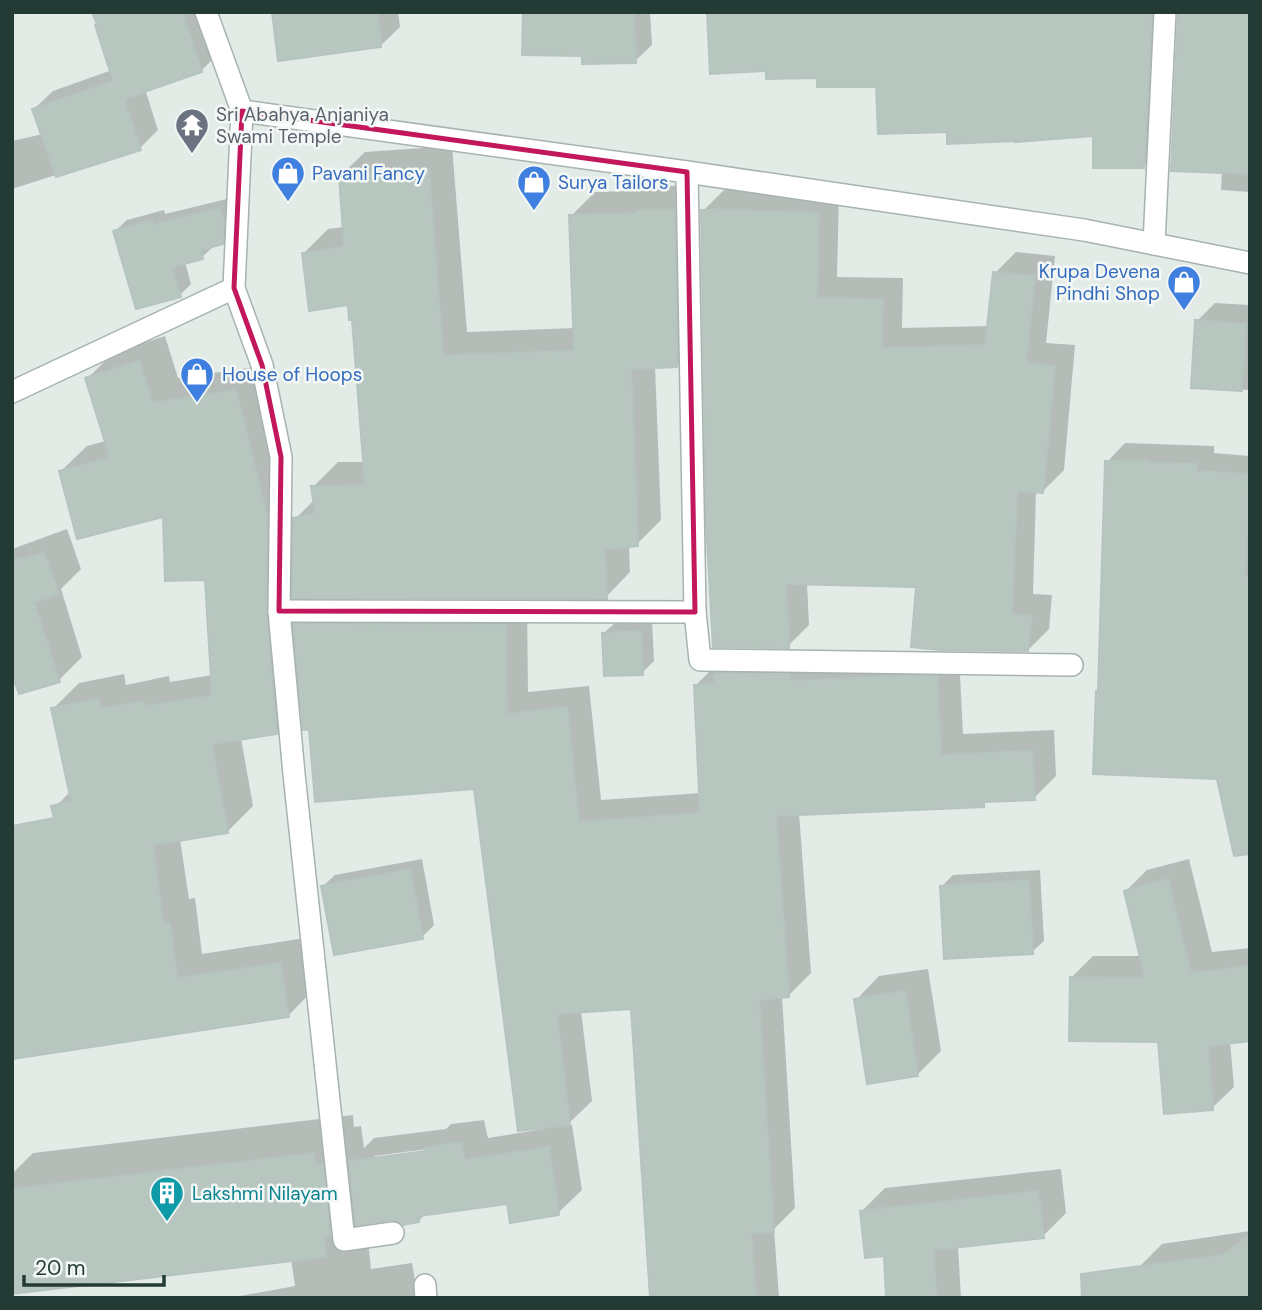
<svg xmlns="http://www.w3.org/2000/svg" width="1262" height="1310" font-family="'DM Sans',sans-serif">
	<rect width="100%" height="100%" fill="#e3ebe7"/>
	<!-- shadow -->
	<g fill="#0003" fill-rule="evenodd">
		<polygon points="94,12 206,12 220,52 202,70 145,89 158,130 140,148 12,189 12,141 43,134 34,109 53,91 112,70"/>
		<polygon points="274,12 398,12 400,27 380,46"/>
		<polygon points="525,12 650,12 652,45 635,61 583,55"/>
		<polygon points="817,12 1173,12 1167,143 1144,166 1095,135 948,131 878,86"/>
		<polygon points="1250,12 1250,192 1221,190 1222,171"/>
		<path d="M 452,146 L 467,332 L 575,328 L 571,216 L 595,192 L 658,190 L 662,186 L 698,186 L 701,341 L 677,365 L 655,366 L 661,520 L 637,544 L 629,545 L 630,572 L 606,597 L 292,596 L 295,625 L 317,603 L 527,603 L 528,692 L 589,686 L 601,800 L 701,793 L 696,685 L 718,663 L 959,655 L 963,734 L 1054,730 L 1056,776 L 1034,798 L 988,800 L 983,805 L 799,813 L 811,973 L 788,996 L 782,996 L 795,1208 L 774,1229 L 779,1298 L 652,1298 L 632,1007 L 581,1011 L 592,1101 L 567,1125 L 572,1125 L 582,1190 L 558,1213 L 509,1202 L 426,1213 L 419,1221 L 398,1219 L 366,1222 L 371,1269 L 412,1263 L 418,1298 L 238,1298 L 240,1296 L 295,1286 L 291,1259 L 12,1292 L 12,1174 L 33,1153 L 353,1115 L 354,1127 L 361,1126 L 364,1148 L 374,1138 L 446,1129 L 451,1124 L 484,1120 L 488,1138 L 543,1129 L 475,787 L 310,727 L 303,706 L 276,732 L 241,738 L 253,806 L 227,832 L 180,839 L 189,899 L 195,898 L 202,954 L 305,938 L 313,990 L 288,1016 L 12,1057 L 77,872 L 56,806 L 71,791 L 53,709 L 79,683 L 124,674 L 126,685 L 169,676 L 170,682 L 212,675 L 207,578 L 165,515 L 61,471 L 87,446 L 106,441 L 87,379 L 113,353 L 165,336 L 178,378 L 261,366 L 292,488 L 292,522 L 315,499 L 313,487 L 338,462 L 365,462 L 353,318 L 350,303 L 303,254 L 328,229 L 344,227 L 340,176 L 365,152 ZM 435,1148 L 435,1152 L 374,1159 L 374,1156 Z"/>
		<polygon points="735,188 839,193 837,277 903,278 902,328 989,326 995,273 1016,252 1055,256 1046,343 1075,345 1064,470 1043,491 1036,491 1033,594 1052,595 1049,629 1028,650 918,585 807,583 809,625 788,646 703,211 724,190"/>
		<polygon points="231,198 234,231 222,243 215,245 202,257 185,262 191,284 180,295 115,231 127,220 164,210 165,214"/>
		<polygon points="1215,303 1250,305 1250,390 1192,387 1197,321"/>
		<polygon points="1125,443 1214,446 1214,453 1250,456 1250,806 1218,777 1100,689 1107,462"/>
		<polygon points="67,529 81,569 61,589 82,657 59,680 12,669 12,549"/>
		<polygon points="652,620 654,661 642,673 604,633 616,622"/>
		<polygon points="422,859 434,925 422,937 323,886 335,875"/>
		<polygon points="1189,859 1212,952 1250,948 1250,1039 1230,1041 1234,1087 1212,1108 1160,1040 1072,977 1093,956 1142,956 1126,891 1147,870"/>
		<polygon points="1040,870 1044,941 1032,952 942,886 953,875"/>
		<polygon points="928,969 941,1051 918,1074 856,1000 879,976"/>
		<polygon points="1061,1169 1066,1213 1043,1236 958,1246 961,1298 888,1298 885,1254 862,1211 885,1188"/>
		<polygon points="1250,1231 1250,1298 1138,1268 1162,1244"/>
	</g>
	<!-- building -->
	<g fill="#b8c6c0" stroke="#b6c4be" stroke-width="2">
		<polygon points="92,12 182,12 202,72 124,99 141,150 56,177 32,109 113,81 95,25 97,24"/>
		<polygon points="272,12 378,12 381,47 278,61"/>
		<polygon points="523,12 634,12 636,63 582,64 582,56 522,55"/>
		<polygon points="707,12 1152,12 1144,168 1093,168 1093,136 1015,142 1015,141 947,144 947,132 878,134 876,87 817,87 817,78 766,79 766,71 710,74"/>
		<polygon points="1178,12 1250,12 1250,174 1171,171"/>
		<polygon points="429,169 443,355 574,351 569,215 636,213 636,210 675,210 677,367 631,369 638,546 605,549 607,599 292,598 293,518 315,513 311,486 365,485 352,320 349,320 348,305 309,311 302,253 344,247 339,176"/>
		<polygon points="220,208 224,222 223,244 201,250 203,259 172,267 181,297 136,309 113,231 152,220 154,225"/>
		<polygon points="713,209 819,213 817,298 883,299 882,348 985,345 993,272 1035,276 1026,363 1055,366 1043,493 1017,491 1012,614 1032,616 1028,651 941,650 911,647 916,587 786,584 789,648 713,647 706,522 701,210 713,210"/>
		<polygon points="1195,320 1246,324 1242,391 1191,388"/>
		<polygon points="139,361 153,403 236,390 267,515 266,611 277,734 212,744 228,833 153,845 163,923 170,923 177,978 280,963 289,1017 12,1059 12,826 54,818 51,806 71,801 51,708 99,699 101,709 144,701 145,706 212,696 205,580 165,581 163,517 77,539 59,471 110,458 85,378"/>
		<polygon points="1105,461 1149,461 1149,463 1197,464 1196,471 1250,474 1245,577 1250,577 1250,854 1234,856 1217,779 1093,774 1096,691 1098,691"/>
		<polygon points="44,552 59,594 34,602 60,682 19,694 12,674 12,559 20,558 21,560"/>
		<polygon points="293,624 506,625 507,714 567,707 579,822 700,813 694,685 714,684 714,673 790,674 790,681 900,676 937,676 941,755 1032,751 1035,800 984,802 984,807 776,816 789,997 759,1000 774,1232 751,1233 756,1298 650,1298 631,1009 557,1014 570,1125 518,1131 474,789 315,802 309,729 303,730"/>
		<polygon points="641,631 643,675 604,676 602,633"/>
		<polygon points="410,869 423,939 334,955 321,886"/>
		<polygon points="1168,879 1191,973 1250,966 1250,1041 1208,1046 1213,1110 1164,1114 1158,1042 1069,1041 1070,977 1145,978 1124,891"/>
		<polygon points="1029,880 1033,954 944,959 940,886"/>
		<polygon points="905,991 918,1076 867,1084 854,999"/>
		<polygon points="461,1142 465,1160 549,1147 559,1215 510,1223 507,1204 419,1216 419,1222 403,1225 397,1221 391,1220 356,1225 349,1161 426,1151 426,1147"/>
		<polygon points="314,1153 315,1165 323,1164 330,1235 324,1235 326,1257 12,1294 12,1189"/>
		<polygon points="1038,1191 1044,1238 934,1250 936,1298 886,1298 884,1256 865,1258 860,1211"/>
		<polygon points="1250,1235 1250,1298 1082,1298 1081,1274 1223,1255"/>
	</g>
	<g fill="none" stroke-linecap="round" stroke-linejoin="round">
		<!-- minor casing -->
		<g stroke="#a6b3ae" stroke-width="24">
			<g id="minor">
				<polyline points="206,12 242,111 687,172 1084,230 1250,263"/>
				<polyline points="242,111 234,288 262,365 281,457 279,611 294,774 344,1240 393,1233"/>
				<polyline points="687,172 695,612"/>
				<polyline points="1154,244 1165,12"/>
				<polyline points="12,392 234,288"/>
				<polyline points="279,611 695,612 700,660 1072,665"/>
				<polyline points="425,1285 426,1298"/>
			</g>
		</g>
		<!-- minor -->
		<use href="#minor" stroke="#fff" stroke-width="21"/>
	</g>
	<!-- marked area -->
	<path fill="none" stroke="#c2185b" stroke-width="5" stroke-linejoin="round" d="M 242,111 L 687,172 L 695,612 L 279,611 L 281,457 L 262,365 L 234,288 Z"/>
	<!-- icons -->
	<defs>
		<g id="temple-pin" transform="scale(1.75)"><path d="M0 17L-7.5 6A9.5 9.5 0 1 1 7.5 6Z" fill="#6b7280" stroke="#f3f8f6"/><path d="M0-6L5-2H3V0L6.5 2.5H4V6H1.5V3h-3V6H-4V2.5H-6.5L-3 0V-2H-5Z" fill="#fff"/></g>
		<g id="shop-pin" transform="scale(1.75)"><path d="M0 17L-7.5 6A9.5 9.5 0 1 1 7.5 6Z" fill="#3f7fe0" stroke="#f3f8f6"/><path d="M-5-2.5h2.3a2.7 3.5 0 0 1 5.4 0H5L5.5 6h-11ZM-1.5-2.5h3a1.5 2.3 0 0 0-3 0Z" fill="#fff"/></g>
		<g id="building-pin" transform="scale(1.75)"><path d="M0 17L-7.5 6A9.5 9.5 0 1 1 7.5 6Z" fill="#0f9aa8" stroke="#f3f8f6"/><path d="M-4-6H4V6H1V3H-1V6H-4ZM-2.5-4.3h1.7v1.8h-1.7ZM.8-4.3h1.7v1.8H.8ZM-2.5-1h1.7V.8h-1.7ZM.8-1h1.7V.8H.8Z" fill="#fff"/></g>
	</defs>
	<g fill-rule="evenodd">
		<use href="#temple-pin" x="192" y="125"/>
		<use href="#shop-pin" x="288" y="173"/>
		<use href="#shop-pin" x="534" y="182"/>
		<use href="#shop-pin" x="1184" y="282"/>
		<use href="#shop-pin" x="197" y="374"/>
		<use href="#building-pin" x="167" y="1193"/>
	</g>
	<g text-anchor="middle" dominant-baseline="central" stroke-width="5" stroke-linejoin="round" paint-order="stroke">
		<!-- worship labels -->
		<g font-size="19" fill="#5b616d" stroke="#f3f8f6" text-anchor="start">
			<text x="216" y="114">Sri Abahya Anjaniya<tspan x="216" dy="22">Swami Temple</tspan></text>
		</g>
		<!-- shop labels -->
		<g font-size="19" fill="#366cbe" stroke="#f3f8f6" text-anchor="start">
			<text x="312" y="173">Pavani Fancy</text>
			<text x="558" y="182">Surya Tailors</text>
			<text x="1160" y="271" text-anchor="end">Krupa Devena<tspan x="1160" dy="22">Pindhi Shop</tspan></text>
			<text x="222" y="374">House of Hoops</text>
		</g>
		<!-- culture labels -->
		<g font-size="19" fill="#0d838f" stroke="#f3f8f6" text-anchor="start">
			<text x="192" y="1193">Lakshmi Nilayam</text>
		</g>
	</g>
	<!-- border -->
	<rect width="1262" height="1310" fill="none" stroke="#243b35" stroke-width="28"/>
	<!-- scale -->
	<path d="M24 1275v10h140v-10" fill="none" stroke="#243b35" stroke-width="3.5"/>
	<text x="35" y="1275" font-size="21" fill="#243b35" stroke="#f3f8f6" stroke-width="5" paint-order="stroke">20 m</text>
</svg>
